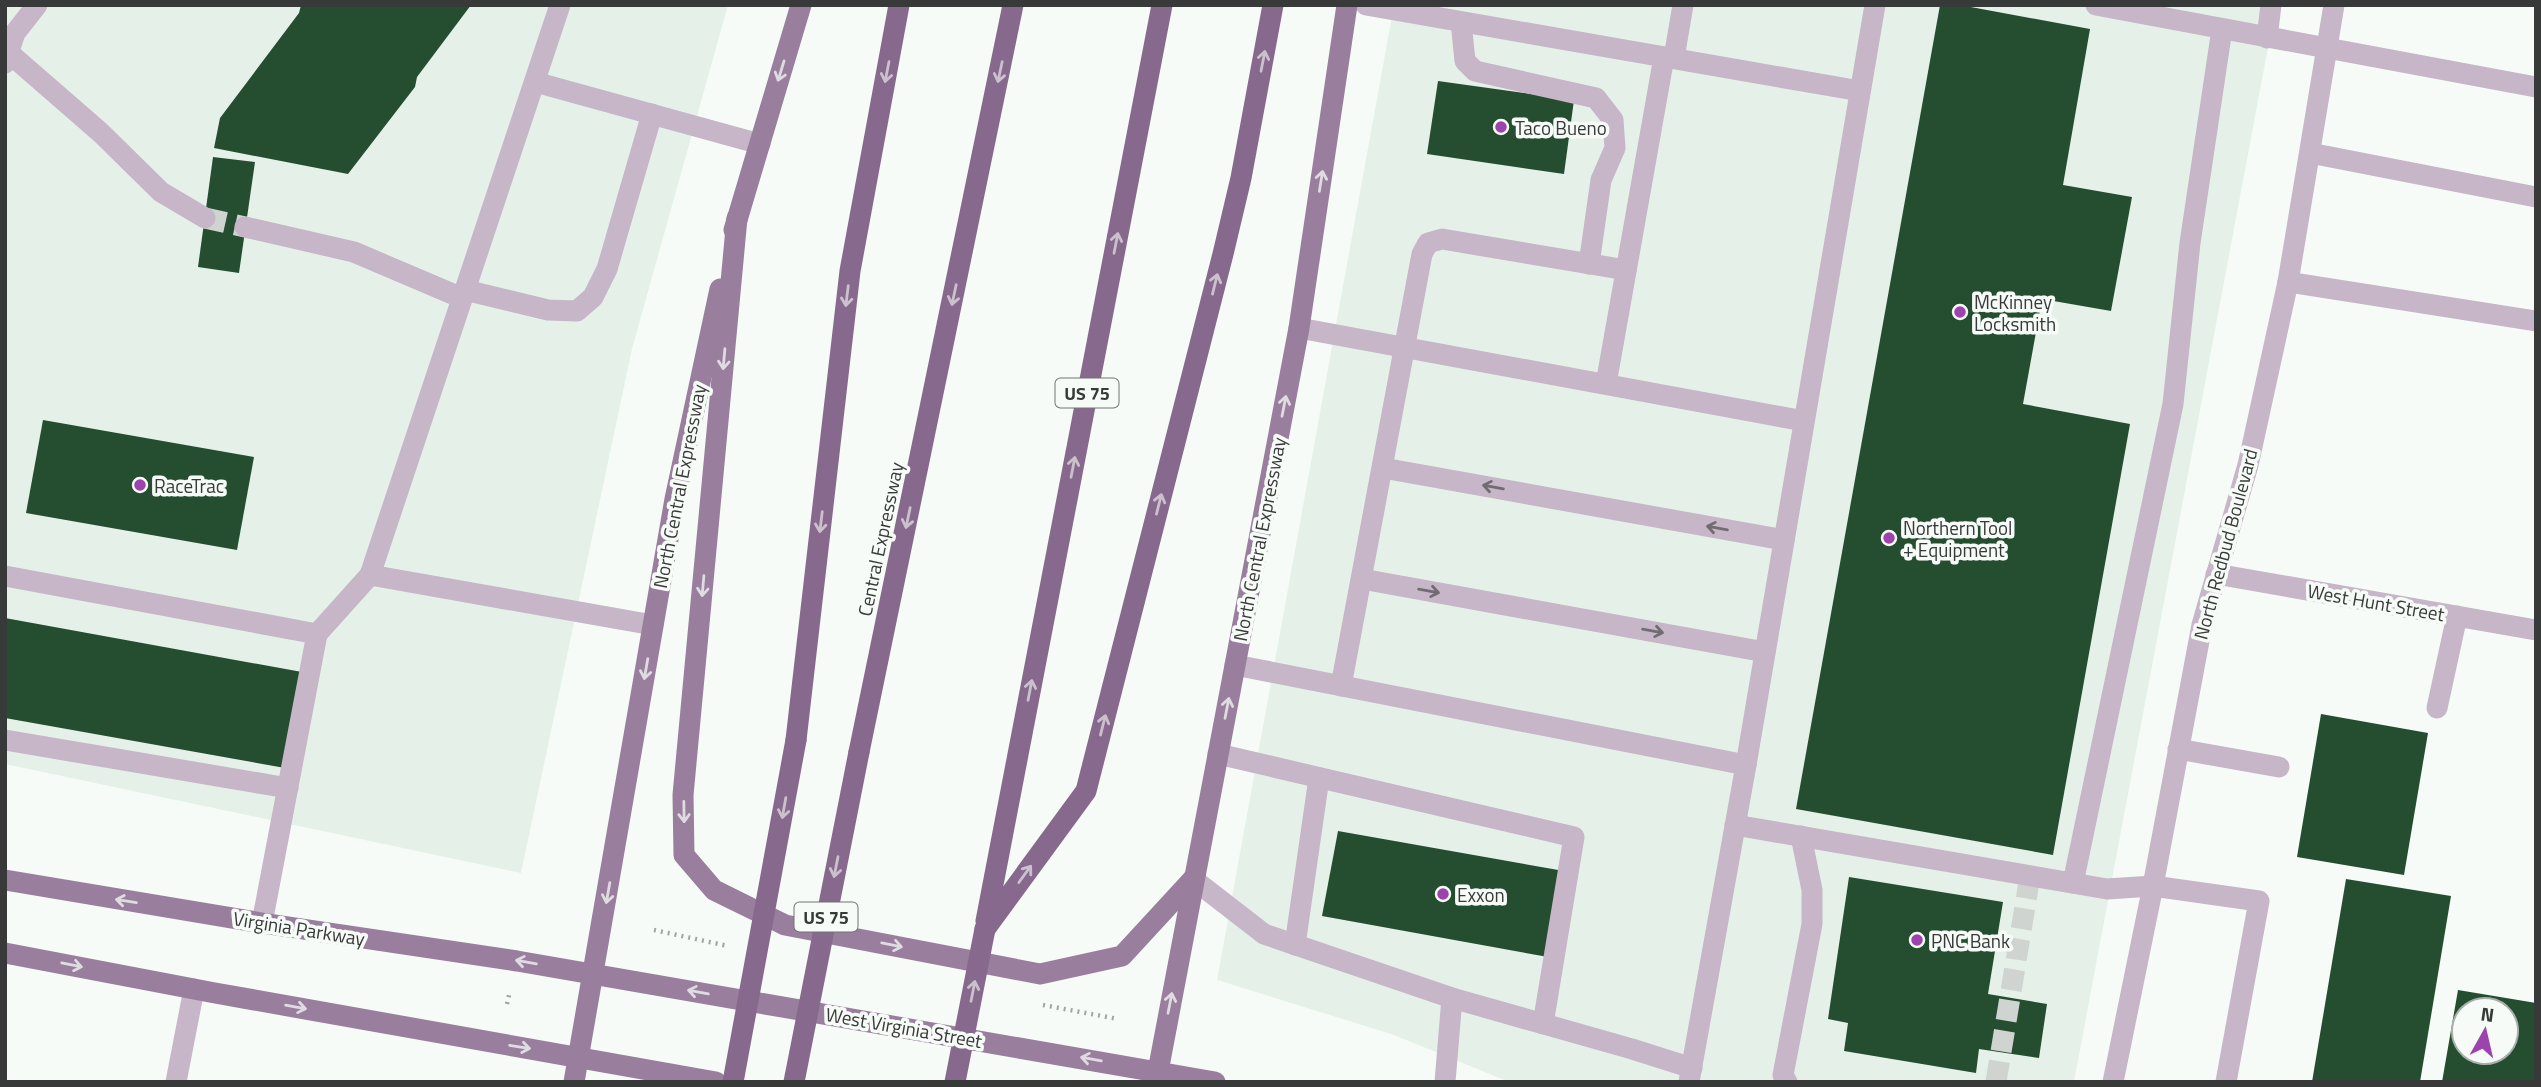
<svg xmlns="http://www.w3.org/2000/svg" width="2541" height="1087" font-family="'Titillium Web',sans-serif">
	<rect width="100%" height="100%" fill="#f6fbf7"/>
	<!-- built -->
	<g fill="#e5f1e8">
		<polygon points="5,5 728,5 632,349 521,873 5,764"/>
		<polygon points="1394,5 2276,5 2074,1082 1509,1082 1394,1035 1217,980"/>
	</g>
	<!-- building -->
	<g fill="#254e31" fill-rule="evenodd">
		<polygon points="301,5 471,5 417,77 415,87 348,174 214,148 220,118 299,13"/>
		<polygon points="1940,5 1960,5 2090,29 2063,185 2132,197 2111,311 2042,299 2023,404 2130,424 2053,855 1796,809"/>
		<polygon points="1438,81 1574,100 1564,174 1427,154"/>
		<polygon points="213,157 255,162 239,273 198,267"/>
		<polygon points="43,420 254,457 237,550 26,513"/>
		<polygon points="5,618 302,672 285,768 5,718"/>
		<polygon points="2321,714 2428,733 2404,875 2297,857"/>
		<polygon points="1338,831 1564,871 1548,957 1322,916"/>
		<polygon points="1849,877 2003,902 1988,994 2047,1004 2039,1058 1979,1049 1976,1073 1844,1051 1848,1023 1828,1019"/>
		<polygon points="2346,879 2451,896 2420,1082 2312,1082"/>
		<path d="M 2458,990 L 2536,1003 L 2536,1082 L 2442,1082 ZM 2464,1010 L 2506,1010 L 2506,1052 L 2464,1052 Z"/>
	</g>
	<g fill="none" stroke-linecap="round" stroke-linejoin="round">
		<!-- minor-tunnel -->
		<g stroke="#d0d4d1" stroke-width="21" stroke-dasharray="21 10" stroke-linecap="butt">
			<polyline points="205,218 245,227"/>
			<polyline points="1996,1082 2030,876"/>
		</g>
		<!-- path -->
		<g stroke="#a2a6a3" stroke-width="4.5" stroke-dasharray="2 5" stroke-linecap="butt">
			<polyline points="654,930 728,946"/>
			<polyline points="507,1004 510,991"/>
			<polyline points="1043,1005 1118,1019"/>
		</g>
		<!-- minor -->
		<g stroke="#c6b6c8" stroke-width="21">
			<polyline points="1366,5 1860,91"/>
			<polyline points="2096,5 2536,87"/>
			<polyline points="1461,22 1465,61 1475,71 1596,98 1613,120 1615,148 1601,180 1589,264"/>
			<polyline points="2267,38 2271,5"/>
			<polyline points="9,53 101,133 161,192 205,218"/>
			<polyline points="1674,58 1683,5"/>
			<polyline points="5,63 15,33 37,5"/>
			<polyline points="535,82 760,144"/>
			<polyline points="2310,153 2536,197"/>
			<polyline points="245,227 354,252 462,298"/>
			<polyline points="2288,282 2536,321"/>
			<polyline points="465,290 548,310 577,311 593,297 607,269 652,114"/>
			<polyline points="1299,328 1804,421"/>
			<polyline points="1606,384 1664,57"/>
			<polyline points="1383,468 1784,540"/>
			<polyline points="2216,574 2536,630"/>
			<polyline points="370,575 560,5"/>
			<polyline points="5,576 317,634 262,923"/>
			<polyline points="1362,579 1765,652"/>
			<polyline points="317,634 370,575 653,625"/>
			<polyline points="1235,665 1746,765"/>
			<polyline points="1341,686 1422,254 1428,243 1442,239 1626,270"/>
			<polyline points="2437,708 2457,616"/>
			<polyline points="5,740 288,788"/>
			<polyline points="2178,749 2279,767"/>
			<polyline points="1218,754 1574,837 1543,1024"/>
			<polyline points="1735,825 2107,889 2153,886 2259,901 2226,1082"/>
			<polyline points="1193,879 1264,934 1452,998 1632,1049 1692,1068"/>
			<polyline points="2073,883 2173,404 2190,243 2222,29"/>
			<polyline points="1295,945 1319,778"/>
			<polyline points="176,1082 194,989"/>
			<polyline points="1445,1082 1452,998"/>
			<polyline points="1689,1082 1746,765 1875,5"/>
			<polyline points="1787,1082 1783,1075 1812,924 1812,890 1801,836"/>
			<polyline points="2113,1082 2153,886 2202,625 2248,465 2288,282 2334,5"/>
		</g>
		<!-- major -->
		<g stroke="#997e9e" stroke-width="21">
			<polyline points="737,218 683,795 684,855 714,890 785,925 1040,974 1122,956 1193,879"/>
			<polyline points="734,230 801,5"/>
			<polyline points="5,880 262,923 517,961 1215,1082"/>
			<polyline points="5,953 215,993 716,1082"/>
			<polyline points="574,1082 675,499 720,289"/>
			<polyline points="1156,1082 1299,328 1347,5"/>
		</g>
		<!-- highway -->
		<g stroke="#88698e" stroke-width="21">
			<polyline points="796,740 850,271 899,5"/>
			<polyline points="859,752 1013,5"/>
			<polyline points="986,921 1162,5"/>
			<polyline points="985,929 1086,791 1223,254 1241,178 1273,5"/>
		</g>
		<!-- highway-bridge -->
		<g stroke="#88698e" stroke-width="21">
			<polyline points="733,1082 796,740"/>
			<polyline points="794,1082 859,752"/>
			<polyline points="955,1082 985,929"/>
		</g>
	</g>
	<!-- one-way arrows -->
	<defs><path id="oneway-shaft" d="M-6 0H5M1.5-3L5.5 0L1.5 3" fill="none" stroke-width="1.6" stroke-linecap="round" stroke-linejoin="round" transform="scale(1.75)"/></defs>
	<g stroke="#cac1cd">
		<use href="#oneway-shaft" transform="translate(1263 61) rotate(-79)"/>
		<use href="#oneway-shaft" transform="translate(887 72) rotate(101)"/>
		<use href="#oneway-shaft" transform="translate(1000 72) rotate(102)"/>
		<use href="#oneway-shaft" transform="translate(1116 243) rotate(-79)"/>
		<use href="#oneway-shaft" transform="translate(1215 284) rotate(-76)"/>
		<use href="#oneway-shaft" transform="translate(954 295) rotate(102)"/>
		<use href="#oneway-shaft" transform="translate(847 296) rotate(97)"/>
		<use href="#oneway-shaft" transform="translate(1073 467) rotate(-79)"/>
		<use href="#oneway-shaft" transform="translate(1159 504) rotate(-76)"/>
		<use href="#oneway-shaft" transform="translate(908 518) rotate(102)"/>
		<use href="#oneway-shaft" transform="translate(821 522) rotate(97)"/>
		<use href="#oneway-shaft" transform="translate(1030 690) rotate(-79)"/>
		<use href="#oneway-shaft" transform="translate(1103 725) rotate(-76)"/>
		<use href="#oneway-shaft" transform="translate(784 808) rotate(100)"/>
		<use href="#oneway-shaft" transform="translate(836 867) rotate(101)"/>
		<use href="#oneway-shaft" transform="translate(1025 874) rotate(-54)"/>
		<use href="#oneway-shaft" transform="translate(973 991) rotate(-79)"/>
	</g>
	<g stroke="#dfdce1">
		<use href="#oneway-shaft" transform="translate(781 71) rotate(107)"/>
		<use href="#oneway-shaft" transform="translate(1321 181) rotate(-81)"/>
		<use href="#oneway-shaft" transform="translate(724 359) rotate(95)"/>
		<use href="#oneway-shaft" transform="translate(1284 406) rotate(-79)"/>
		<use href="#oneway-shaft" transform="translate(703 586) rotate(95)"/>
		<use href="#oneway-shaft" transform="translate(646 669) rotate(100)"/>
		<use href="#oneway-shaft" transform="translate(1227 708) rotate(-79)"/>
		<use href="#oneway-shaft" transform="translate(684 812) rotate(89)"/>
		<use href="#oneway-shaft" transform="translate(608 893) rotate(100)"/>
		<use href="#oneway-shaft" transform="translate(126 901) rotate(-171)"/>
		<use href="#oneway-shaft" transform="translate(892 945) rotate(11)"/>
		<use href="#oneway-shaft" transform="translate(526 962) rotate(-170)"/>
		<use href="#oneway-shaft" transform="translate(72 965) rotate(11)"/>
		<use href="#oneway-shaft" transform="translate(698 992) rotate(-170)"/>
		<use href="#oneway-shaft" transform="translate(1170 1003) rotate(-79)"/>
		<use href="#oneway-shaft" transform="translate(296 1007) rotate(10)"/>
		<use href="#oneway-shaft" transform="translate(520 1047) rotate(9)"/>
		<use href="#oneway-shaft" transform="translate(1091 1059) rotate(-170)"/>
	</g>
	<g stroke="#716c72">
		<use href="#oneway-shaft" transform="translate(1493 487) rotate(-170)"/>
		<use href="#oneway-shaft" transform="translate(1717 528) rotate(-170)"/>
		<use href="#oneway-shaft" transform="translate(1429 591) rotate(10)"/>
		<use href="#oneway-shaft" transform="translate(1653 631) rotate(10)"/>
	</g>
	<!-- markers -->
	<g fill="#9d43ae" stroke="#f6fbf7" stroke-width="2.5">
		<circle cx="1501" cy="127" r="7"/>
		<circle cx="1960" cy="312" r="7"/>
		<circle cx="140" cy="485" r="7"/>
		<circle cx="1889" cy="538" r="7"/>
		<circle cx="1443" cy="894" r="7"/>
		<circle cx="1917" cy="940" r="7"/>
	</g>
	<g text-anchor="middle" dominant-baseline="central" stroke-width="7" stroke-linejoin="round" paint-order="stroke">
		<!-- shield labels -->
		<g fill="#f6fbf7" stroke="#717472" stroke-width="2">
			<rect x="1055.5" y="378.5" width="63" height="29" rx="5"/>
			<rect x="794.5" y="902.5" width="63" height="29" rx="5"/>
		</g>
		<g font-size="18" font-weight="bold" fill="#383a39">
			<text x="1087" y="393">US 75</text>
			<text x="826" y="917">US 75</text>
		</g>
		<!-- poi labels -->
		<g font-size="19" fill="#383a39" stroke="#f6fbf7" text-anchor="start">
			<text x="1515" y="127">Taco Bueno</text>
			<text x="1974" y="301">McKinney<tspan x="1974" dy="22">Locksmith</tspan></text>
			<text x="154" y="485">RaceTrac</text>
			<text x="1903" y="527">Northern Tool<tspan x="1903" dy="22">+ Equipment</tspan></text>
			<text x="1457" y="894">Exxon</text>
			<text x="1931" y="940">PNC Bank</text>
		</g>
		<!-- street labels -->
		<g font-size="19" fill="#383a39" stroke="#f6fbf7">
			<text transform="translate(679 486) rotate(-79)">North Central Expressway</text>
			<text transform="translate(880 539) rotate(-78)">Central Expressway</text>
			<text transform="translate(1259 539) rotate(-79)">North Central Expressway</text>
			<text transform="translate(2225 544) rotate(-75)">North Redbud Boulevard</text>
			<text transform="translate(2376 602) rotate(10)">West Hunt Street</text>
			<text transform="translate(299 928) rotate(9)">Virginia Parkway</text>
			<text transform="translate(904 1027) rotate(10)">West Virginia Street</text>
		</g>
	</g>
	<!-- border -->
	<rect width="2541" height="1087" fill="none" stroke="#383a39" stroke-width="14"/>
	<!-- north arrow -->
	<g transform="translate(2485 1031) rotate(8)"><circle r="33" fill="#f6fbf7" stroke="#aaaeab" stroke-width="2"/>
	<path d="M0-5L12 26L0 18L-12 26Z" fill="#9d43ae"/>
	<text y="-10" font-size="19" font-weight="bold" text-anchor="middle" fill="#383a39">N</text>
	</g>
</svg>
